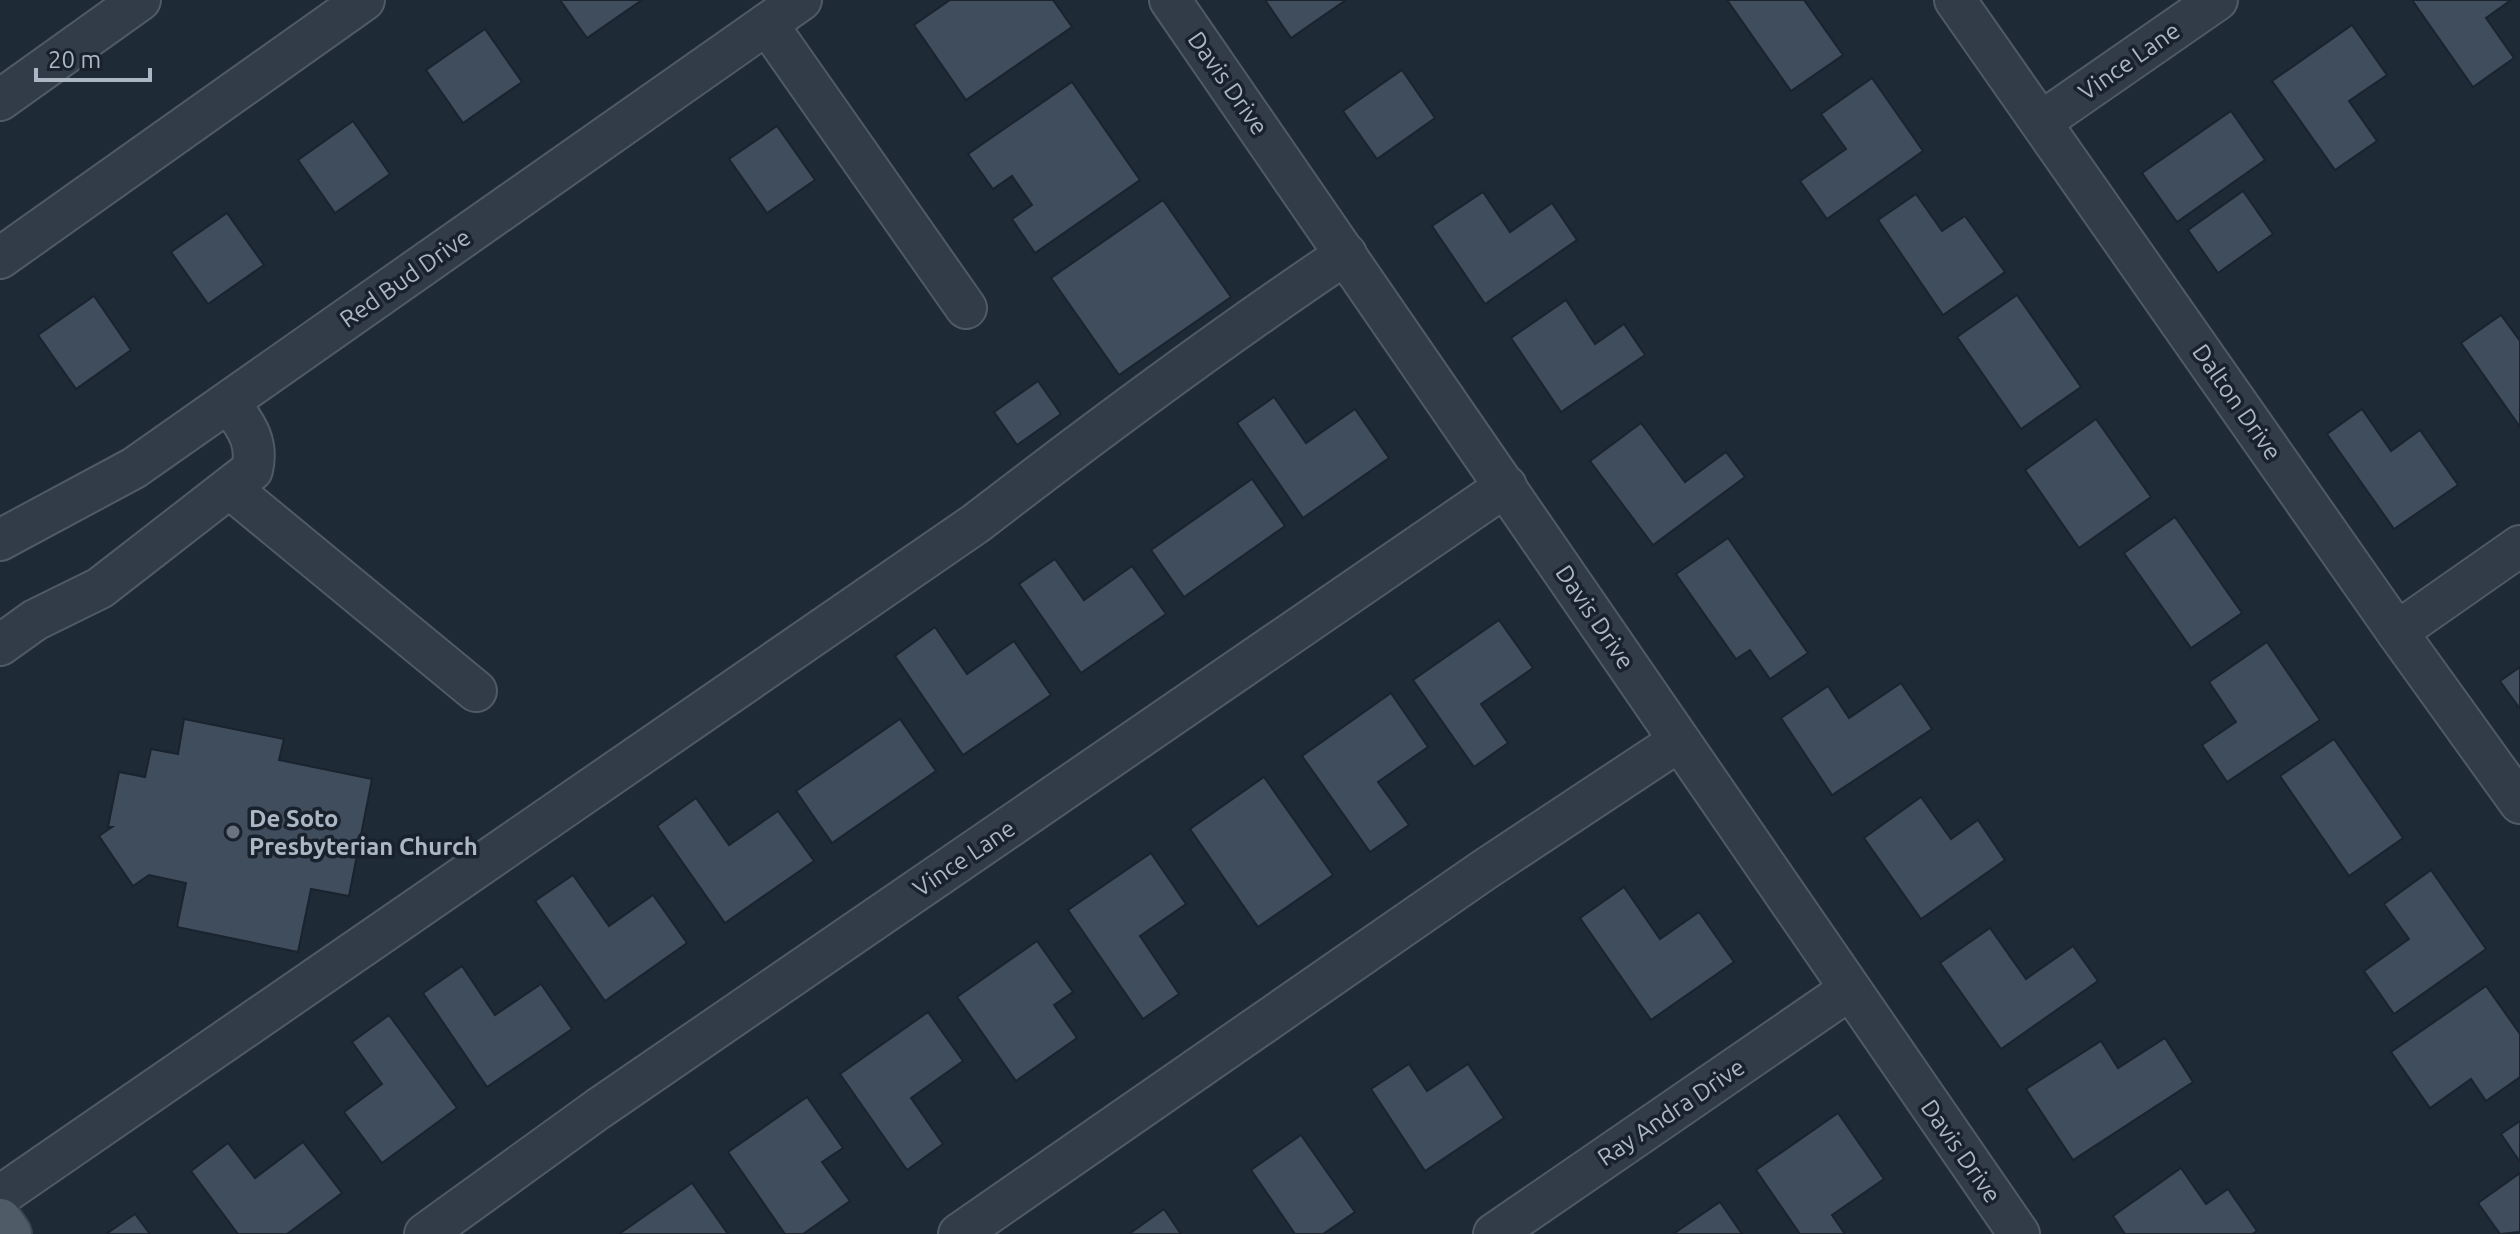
<svg xmlns="http://www.w3.org/2000/svg" width="2520" height="1234" font-family="Ubuntu,sans-serif">
	<rect width="100%" height="100%" fill="#1f2a37"/>
	<!-- building -->
	<g fill="#404d5d" stroke="#1a232e" stroke-width="2">
		<polygon points="560,0 642,0 587,38"/>
		<polygon points="950,0 1053,0 1072,27 966,100 914,25"/>
		<polygon points="1265,0 1346,0 1291,38"/>
		<polygon points="1727,0 1804,0 1843,55 1791,91"/>
		<polygon points="2412,0 2511,0 2486,18 2514,58 2473,87"/>
		<polygon points="2352,25 2387,75 2349,101 2377,141 2335,170 2272,81"/>
		<polygon points="485,29 522,82 463,123 426,70"/>
		<polygon points="1402,70 1435,118 1377,159 1343,111"/>
		<polygon points="1872,78 1923,151 1827,219 1800,181 1846,149 1821,114"/>
		<polygon points="1072,82 1140,180 1035,253 1012,219 1032,205 1012,176 993,189 968,154"/>
		<polygon points="2231,111 2265,160 2177,222 2142,173"/>
		<polygon points="353,121 390,174 335,213 298,160"/>
		<polygon points="777,126 815,180 767,213 729,159"/>
		<polygon points="2243,191 2273,234 2218,273 2188,230"/>
		<polygon points="1483,192 1510,232 1552,203 1577,240 1485,304 1432,226"/>
		<polygon points="1916,194 1942,231 1965,216 2005,272 1943,315 1878,220"/>
		<polygon points="1163,200 1231,297 1119,375 1051,278"/>
		<polygon points="227,213 264,265 208,304 171,252"/>
		<polygon points="2017,295 2081,387 2021,429 1957,337"/>
		<polygon points="94,296 131,350 76,389 38,335"/>
		<polygon points="1566,300 1595,344 1624,324 1645,355 1561,412 1511,338"/>
		<polygon points="2501,315 2520,341 2520,427 2461,343"/>
		<polygon points="1038,381 1061,414 1017,445 994,412"/>
		<polygon points="1274,397 1306,443 1355,409 1389,458 1303,518 1237,423"/>
		<polygon points="2362,409 2391,451 2420,430 2458,485 2394,529 2327,434"/>
		<polygon points="2096,419 2151,497 2079,548 2025,470"/>
		<polygon points="1641,423 1685,482 1726,452 1745,477 1653,545 1590,461"/>
		<polygon points="1252,479 1285,526 1184,597 1151,550"/>
		<polygon points="2175,517 2242,613 2191,648 2124,553"/>
		<polygon points="1728,538 1808,653 1770,679 1750,650 1736,659 1676,574"/>
		<polygon points="1055,559 1084,600 1132,566 1166,614 1081,673 1019,584"/>
		<polygon points="1499,620 1533,668 1481,704 1508,743 1474,767 1413,680"/>
		<polygon points="935,627 967,674 1014,641 1051,695 963,755 895,656"/>
		<polygon points="2267,642 2320,720 2227,782 2202,745 2236,722 2209,682"/>
		<polygon points="2520,667 2520,709 2500,681"/>
		<polygon points="1901,683 1932,729 1832,795 1781,718 1828,686 1849,718"/>
		<polygon points="1391,693 1428,747 1378,782 1409,825 1370,852 1302,756"/>
		<polygon points="184,719 284,739 279,760 372,779 349,896 311,889 298,952 177,927 186,883 149,875 133,886 99,836 112,827 108,827 119,772 145,777 151,749 178,754"/>
		<polygon points="900,719 936,771 832,843 796,791"/>
		<polygon points="2334,739 2403,838 2349,876 2280,776"/>
		<polygon points="1264,777 1333,875 1258,927 1190,829"/>
		<polygon points="1921,797 1951,839 1978,820 2005,860 1921,919 1864,838"/>
		<polygon points="696,798 729,845 778,811 814,861 725,923 657,826"/>
		<polygon points="1151,853 1186,904 1140,936 1179,994 1143,1019 1068,910"/>
		<polygon points="2431,870 2486,949 2394,1014 2364,971 2409,939 2384,904"/>
		<polygon points="573,875 609,926 653,895 687,943 605,1001 535,901"/>
		<polygon points="1624,887 1660,939 1699,912 1734,962 1651,1020 1580,918"/>
		<polygon points="1990,928 2026,979 2073,946 2098,981 2001,1049 1940,963"/>
		<polygon points="1037,941 1073,992 1054,1005 1077,1038 1016,1081 957,997"/>
		<polygon points="462,966 495,1015 541,984 572,1029 487,1087 423,993"/>
		<polygon points="2486,986 2520,1034 2520,1077 2486,1101 2471,1079 2430,1108 2391,1052"/>
		<polygon points="928,1012 963,1061 911,1098 943,1144 907,1170 840,1074"/>
		<polygon points="389,1015 457,1108 382,1163 344,1112 382,1084 352,1042"/>
		<polygon points="2165,1038 2193,1082 2073,1160 2026,1089 2101,1041 2118,1068"/>
		<polygon points="1409,1064 1427,1091 1468,1064 1504,1118 1425,1171 1371,1089"/>
		<polygon points="807,1097 843,1148 822,1162 850,1201 803,1234 785,1234 728,1152"/>
		<polygon points="1838,1113 1884,1179 1832,1215 1845,1234 1800,1234 1756,1170"/>
		<polygon points="2520,1121 2520,1162 2501,1134"/>
		<polygon points="1301,1135 1355,1212 1323,1234 1295,1234 1251,1170"/>
		<polygon points="303,1142 342,1193 287,1234 238,1234 191,1171 228,1143 255,1178"/>
		<polygon points="2181,1168 2206,1204 2228,1189 2257,1231 2252,1234 2125,1234 2113,1216"/>
		<polygon points="2520,1173 2520,1232 2500,1234 2478,1203"/>
		<polygon points="692,1183 728,1234 619,1234"/>
		<polygon points="1720,1202 1742,1234 1673,1234"/>
		<polygon points="1164,1209 1181,1234 1129,1234"/>
		<polygon points="135,1214 150,1234 106,1234"/>
	</g>
	<g fill="none" stroke-linecap="round" stroke-linejoin="round">
		<!-- minor casing -->
		<g stroke="#505a66" stroke-width="44">
			<g id="minor">
				<polyline points="1170,0 2019,1234"/>
				<polyline points="1955,0 2397,632 2520,803"/>
				<polyline points="767,24 966,308"/>
				<polyline points="0,100 140,0"/>
				<polyline points="2041,122 2217,0"/>
				<polyline points="0,258 364,0"/>
				<polyline points="231,489 476,691"/>
				<polyline points="0,540 134,468 801,0"/>
				<polyline points="2397,632 2520,546"/>
				<path d="M 0,645 L 35,620 L 100,588 L 252,470 C 259,441 245,425 229,402"/>
				<path d="M 0,1196 L 975,524 C 1097,430 1219,339 1346,254"/>
				<polyline points="425,1234 598,1109 1506,486"/>
				<polyline points="959,1234 1484,870 1679,741"/>
				<polyline points="1494,1234 1849,990"/>
			</g>
		</g>
		<!-- major casing -->
		<g stroke="#3c4551" stroke-width="48">
			<polyline id="major" points="0,1221 9,1234"/>
		</g>
		<!-- minor -->
		<use href="#minor" stroke="#323c48" stroke-width="40"/>
		<!-- major -->
		<use href="#major" stroke="#505b68" stroke-width="44"/>
	</g>
	<!-- markers -->
	<circle fill="#6b7280" stroke="#18212c" stroke-width="3" cx="233" cy="832" r="8"/>
	<g text-anchor="middle" dominant-baseline="central" stroke-width="7" stroke-linejoin="round" paint-order="stroke">
		<!-- street labels -->
		<g font-size="24" fill="#acb7c5" stroke="#18212c">
			<text transform="translate(2129 61) rotate(-35)">Vince Lane</text>
			<text transform="translate(1228 83) rotate(55)">Davis Drive</text>
			<text transform="translate(405 278) rotate(-35)">Red Bud Drive</text>
			<text transform="translate(2237 402) rotate(55)">Dalton Drive</text>
			<text transform="translate(1595 617) rotate(56)">Davis Drive</text>
			<text transform="translate(964 858) rotate(-34)">Vince Lane</text>
			<text transform="translate(1671 1112) rotate(-34)">Ray Andra Drive</text>
			<text transform="translate(1961 1151) rotate(55)">Davis Drive</text>
		</g>
		<!-- poi labels -->
		<g font-size="24" font-weight="bold" fill="#acb7c5" stroke="#18212c" text-anchor="start">
			<text x="249" y="818">De Soto<tspan x="249" dy="28">Presbyterian Church</tspan></text>
		</g>
	</g>
	<!-- scale -->
	<path d="M36 68v12h114v-12" fill="none" stroke="#acb7c5" stroke-width="4"/>
	<text x="48" y="68" font-size="24" fill="#acb7c5" stroke="#18212c" stroke-width="6" paint-order="stroke">20 m</text>
</svg>
